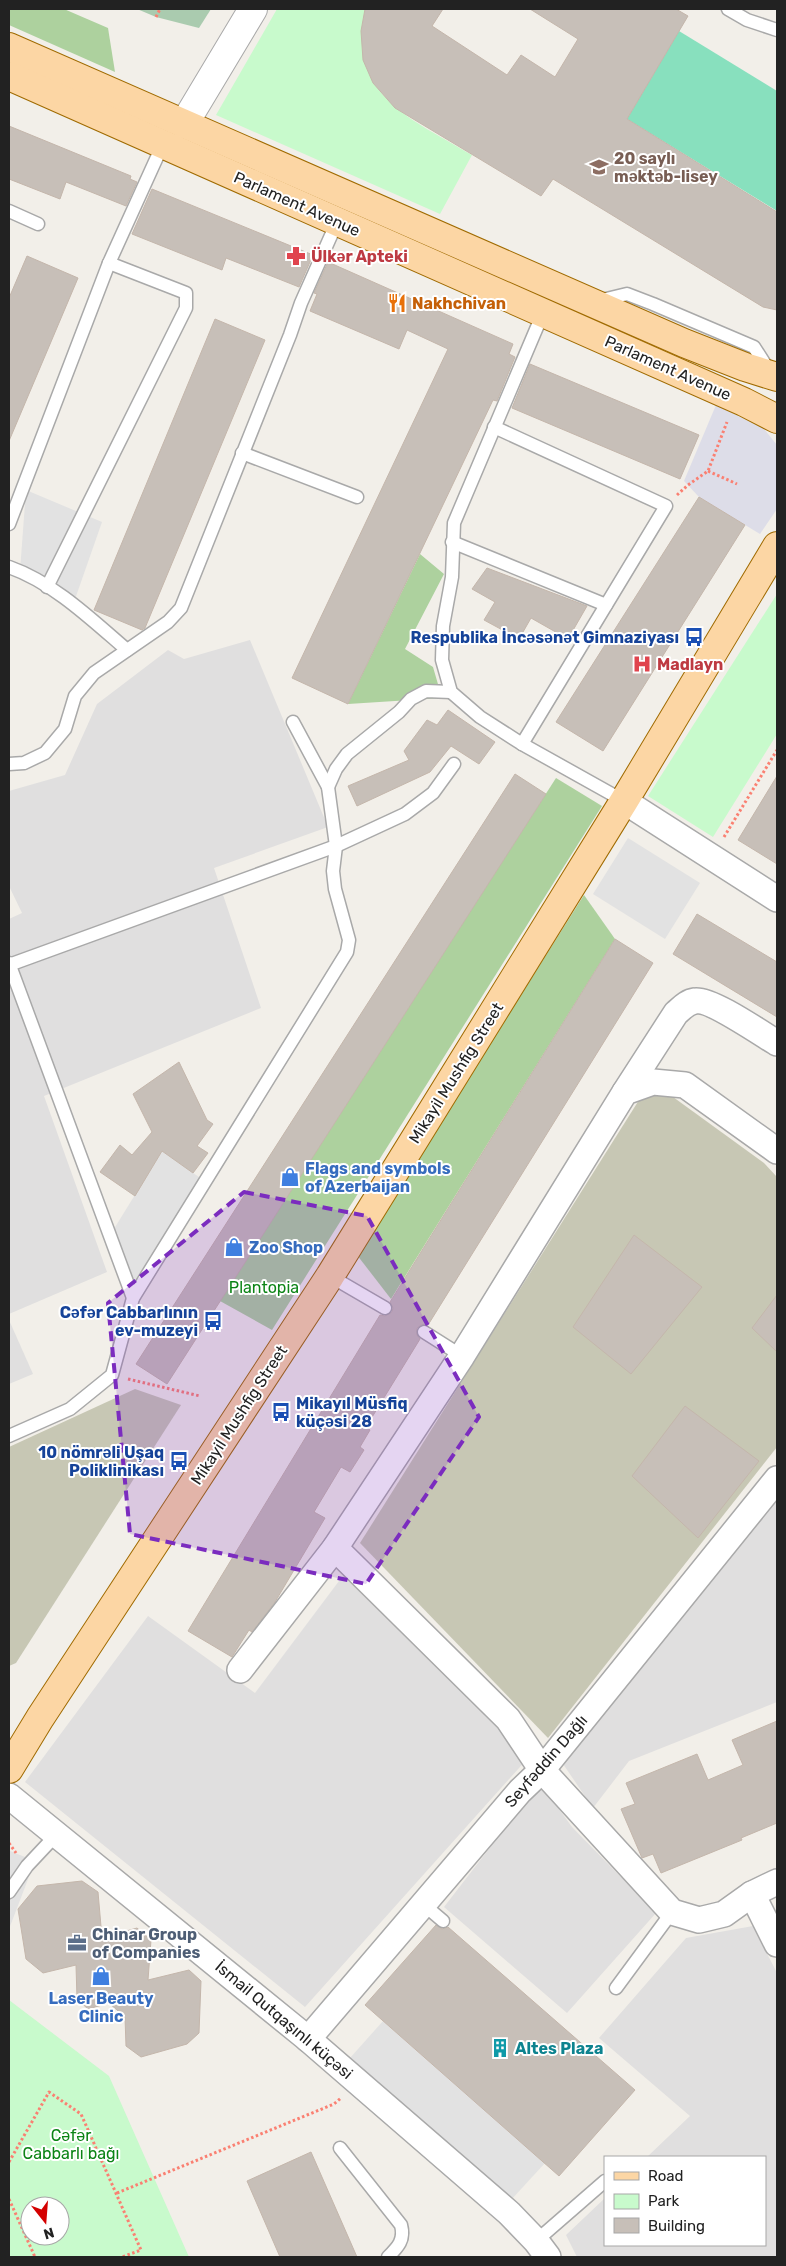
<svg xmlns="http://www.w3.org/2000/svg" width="786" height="2266" font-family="Rubik,sans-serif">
	<rect width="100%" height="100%" fill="#f2efe9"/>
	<!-- residential -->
	<g fill="#e0dfdf">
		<polygon points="250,640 328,827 214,868 261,1008 44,1096 107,1272 9,1314 9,919 22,913 9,886 9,791 65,775 97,704 168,650 184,659"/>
		<polygon points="9,1320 33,1374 9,1384"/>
		<polygon points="777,1498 777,1702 629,1761 593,1808 561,1761"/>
		<polygon points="345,1573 528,1758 305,2007 25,1782 148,1616 255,1693"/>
		<polygon points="540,1783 572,1827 656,1913 567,2013 444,1907"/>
		<polygon points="753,1926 777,1973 777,2257 577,2257 566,2235 605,2198 605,2245 765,2245 765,2157 647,2157 690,2116 599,2038 686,1938"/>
	</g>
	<!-- construction -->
	<g fill="#c7c7b4">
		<polygon points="651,1081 764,1163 777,1177 777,1447 548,1738 360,1543"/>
		<polygon points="135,1389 181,1405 16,1663 9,1666 9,1447"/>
	</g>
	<!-- forest -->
	<g fill="#add19e">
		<polygon points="9,9 64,9 108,28 115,72 9,25"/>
		<polygon points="420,554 444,574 405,649 433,667 442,698 348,704"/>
		<polygon points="556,778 602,806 272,1330 220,1301"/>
		<polygon points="584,895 615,939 391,1299 357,1255"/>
	</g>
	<!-- cemetery -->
	<polygon fill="#aacbaf" points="137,9 211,9 199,28 156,17"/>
	<!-- park -->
	<g fill="#c8facc" fill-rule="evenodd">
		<path d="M 277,9 L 365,9 C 348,96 409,117 472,155 L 440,214 L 216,115 Z"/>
		<polygon points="777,594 777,734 713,837 648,796"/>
		<path d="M 9,2000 L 109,2076 L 189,2257 L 9,2257 ZM 30,2206 L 60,2206 L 60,2236 L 30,2236 Z"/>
	</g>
	<!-- pitch -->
	<polygon fill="#88e0be" points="679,31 777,91 777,211 627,119"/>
	<!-- parking -->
	<g fill="#e2e2e2">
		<polygon points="26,490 102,522 74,602 20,571"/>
		<polygon points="628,838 700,883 665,939 593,894"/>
		<polygon points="162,1151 206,1182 133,1298 109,1237"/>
		<polygon points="10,1851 35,1861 9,1929 9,1854"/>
		<polygon points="383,2021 545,2163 511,2200 350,2058"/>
	</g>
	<!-- plaza -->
	<polygon fill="#dddde8" points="716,405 764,429 777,445 777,509 760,534 699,497 684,481"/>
	<!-- building -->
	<g fill="#c7bfb8" stroke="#c4b6ab">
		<polygon points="365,9 443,9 432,26 507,75 521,55 555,77 578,39 530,9 676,9 688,16 627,119 777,212 777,310 763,307 553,179 541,196 395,108 373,83 363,60 361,31"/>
		<polygon points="9,126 131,176 130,179 137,182 126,206 66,182 60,199 9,179"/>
		<polygon points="152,189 313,255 299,287 226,258 222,270 132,234"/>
		<polygon points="27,256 78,278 9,441 9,298"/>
		<polygon points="328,262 513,344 509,354 515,357 497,401 493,400 348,704 292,678 448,349 407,330 399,349 310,311 317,294 314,293"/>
		<polygon points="215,319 265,340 145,628 142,630 94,610"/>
		<polygon points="530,364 699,435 680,479 512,408"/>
		<polygon points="699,497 745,525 603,751 556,722"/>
		<polygon points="487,568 587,606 568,639 531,618 519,639 484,620 495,602 472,589"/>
		<polygon points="448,710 495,742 479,764 451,746 430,772 357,806 348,786 409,760 404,751 427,720 437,725"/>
		<polygon points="515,774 546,794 167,1384 136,1364"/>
		<polygon points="777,776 777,864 738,840"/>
		<polygon points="697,914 777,962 777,1017 673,954"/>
		<polygon points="615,939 653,963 428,1325 421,1325 417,1328 417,1335 420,1339 366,1427 370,1430 360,1447 364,1450 350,1472 341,1467 314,1512 325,1518 275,1602 252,1632 249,1630 232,1657 188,1631 380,1315 385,1316 392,1312 393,1308 390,1302"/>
		<polygon points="179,1062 207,1120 213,1124 197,1146 208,1153 193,1173 162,1151 135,1196 100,1172 120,1145 132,1155 152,1132 133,1094"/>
		<polygon points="634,1235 702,1287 631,1374 573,1327"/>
		<polygon points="777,1295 777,1352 752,1328"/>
		<polygon points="685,1406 759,1461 698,1538 632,1476"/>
		<polygon points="777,1721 777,1823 741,1838 742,1840 661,1873 653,1854 642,1858 621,1809 635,1804 626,1783 697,1754 708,1780 743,1765 732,1740"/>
		<polygon points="82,1881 98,1892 102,1938 137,1928 151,1940 148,1980 189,1970 201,1981 199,2033 187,2044 141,2057 126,2046 125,2017 109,2003 88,2009 77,1999 76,1965 43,1973 26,1959 18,1909 37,1886"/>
		<polygon points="436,1925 442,1929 448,1927 635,2090 559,2176 365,2005"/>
		<polygon points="311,2152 357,2257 280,2257 247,2181"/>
	</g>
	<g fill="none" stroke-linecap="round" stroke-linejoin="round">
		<!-- service casing -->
		<g stroke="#a9a9a9" stroke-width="15">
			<g id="service">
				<polyline points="728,9 747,20 777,30"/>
				<polyline points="9,211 38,224"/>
				<polyline points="598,301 627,294 653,304 754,347 770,372"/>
				<polyline points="543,313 454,523 452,577 443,626 442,660 451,692 480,717 522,744 624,801"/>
				<polyline points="494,427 666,506 522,744"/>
				<polyline points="242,453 357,497"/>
				<polyline points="9,524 109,263 163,144"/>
				<polyline points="452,542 606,605"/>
				<path d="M 9,567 C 54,583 91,619 127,650"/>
				<polyline points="47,587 186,308 186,293 109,263"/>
				<polyline points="9,764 24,763 45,753 65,729 75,696 94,673 168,622 181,608 290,335 301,303 337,222"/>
				<polyline points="328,787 336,769 347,754 399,712 411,699 426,691 451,692"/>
				<polyline points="9,963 133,1298"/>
				<polyline points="9,965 336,846 405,814 433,793 454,764"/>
				<polyline points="330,1276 385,1308"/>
				<polyline points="424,1332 462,1356"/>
				<polyline points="9,1436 70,1409 112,1375 133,1298 347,952 349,940 335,889 333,871 336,846 328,787 293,722"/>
				<polyline points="9,1892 27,1866 57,1834"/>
				<polyline points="423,1904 443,1921"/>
				<polyline points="616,1988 672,1912"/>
				<path d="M 340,2148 L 401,2225 C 405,2240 398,2247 388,2257"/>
				<polyline points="536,2241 605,2181"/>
			</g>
		</g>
		<!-- minor casing -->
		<g stroke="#a9a9a9" stroke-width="28">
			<g id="minor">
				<polyline points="624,801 777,899"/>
				<path d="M 625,1092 L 676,1013 C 682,1008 687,1002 695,1001 C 710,998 762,1034 777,1043"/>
				<polyline points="335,1548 508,1719 542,1770 672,1912 699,1920 724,1914 752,1894 777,1882"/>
				<polyline points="240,1670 335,1548 462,1356 625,1092 653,1082 685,1085 777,1151"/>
				<polyline points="9,1796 308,2039 509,2213 536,2241 548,2257"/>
				<polyline points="752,1894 777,1944"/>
				<polyline points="308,2039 520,1791 542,1770 777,1479"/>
			</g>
		</g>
		<!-- tertiary casing -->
		<g stroke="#a9a9a9" stroke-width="30">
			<polyline id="tertiary" points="184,124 253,9"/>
		</g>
		<!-- primary casing -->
		<g stroke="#a06b00" stroke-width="30">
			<g id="primary">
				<polyline points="9,47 684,343 745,367 777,377"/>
				<polyline points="9,76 744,402 777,419"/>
				<polyline points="9,1769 40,1718 330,1276 624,801 777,546"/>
			</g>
		</g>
		<!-- path -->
		<g stroke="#fa8072" stroke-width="3" stroke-dasharray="2.5 2.5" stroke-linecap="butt">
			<polyline points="156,17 160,9"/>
			<polyline points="708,471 737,484"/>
			<polyline points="677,495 688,485 708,471 727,422"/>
			<polyline points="724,837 777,750"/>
			<polyline points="128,1379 200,1396"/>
			<polyline points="9,1843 16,1853"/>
			<polyline points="9,2162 49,2092 81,2114 141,2250 122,2257"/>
			<polyline points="117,2193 334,2104 341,2098"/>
			<polyline points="9,2199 35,2257"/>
		</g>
		<!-- service -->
		<use href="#service" stroke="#fff" stroke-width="12"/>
		<!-- minor -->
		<use href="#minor" stroke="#fff" stroke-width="25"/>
		<!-- tertiary -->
		<use href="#tertiary" stroke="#fff" stroke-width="28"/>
		<!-- primary -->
		<use href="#primary" stroke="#fcd6a4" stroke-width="28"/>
	</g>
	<!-- marked area -->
	<path fill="#7b2cbf" fill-opacity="0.2" stroke="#7b2cbf" stroke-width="4" stroke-dasharray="10 6" stroke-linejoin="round" d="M 244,1192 L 367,1216 L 479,1417 L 366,1584 L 130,1534 L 108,1303 Z"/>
	<!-- icons -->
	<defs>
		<g id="school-bare" transform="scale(1.5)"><path d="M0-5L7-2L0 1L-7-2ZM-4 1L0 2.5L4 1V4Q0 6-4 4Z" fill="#8d6e63" stroke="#fff" stroke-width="2.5" paint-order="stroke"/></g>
		<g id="pharmacy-bare" transform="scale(1.5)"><path d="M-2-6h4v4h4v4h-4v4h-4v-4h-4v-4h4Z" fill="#e0444e" stroke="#fff" stroke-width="2.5" paint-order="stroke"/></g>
		<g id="restaurant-bare" transform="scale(1.5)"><path d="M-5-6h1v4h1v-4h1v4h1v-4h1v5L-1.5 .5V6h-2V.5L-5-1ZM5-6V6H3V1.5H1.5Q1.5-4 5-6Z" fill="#e8710a" stroke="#fff" stroke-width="2.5" paint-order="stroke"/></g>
		<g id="bus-bare" transform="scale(1.5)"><path d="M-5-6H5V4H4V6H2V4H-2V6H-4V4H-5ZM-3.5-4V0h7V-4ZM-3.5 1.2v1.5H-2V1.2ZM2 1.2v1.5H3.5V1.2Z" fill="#1a4fb4" stroke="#fff" stroke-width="2.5" paint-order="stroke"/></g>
		<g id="hospital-bare" transform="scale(1.5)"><path d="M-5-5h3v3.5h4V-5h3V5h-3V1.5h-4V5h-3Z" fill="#e0444e" stroke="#fff" stroke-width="2.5" paint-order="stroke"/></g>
		<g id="shop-bare" transform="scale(1.5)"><path d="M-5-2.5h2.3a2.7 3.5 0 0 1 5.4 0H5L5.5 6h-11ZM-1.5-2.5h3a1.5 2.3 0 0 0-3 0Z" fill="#3f7fe0" stroke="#fff" stroke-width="2.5" paint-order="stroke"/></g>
		<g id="office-bare" transform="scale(1.5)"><path d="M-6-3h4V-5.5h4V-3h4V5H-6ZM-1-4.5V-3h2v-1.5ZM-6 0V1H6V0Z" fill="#5c6f8a" stroke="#fff" stroke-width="2.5" paint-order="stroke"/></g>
		<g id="building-bare" transform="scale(1.5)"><path d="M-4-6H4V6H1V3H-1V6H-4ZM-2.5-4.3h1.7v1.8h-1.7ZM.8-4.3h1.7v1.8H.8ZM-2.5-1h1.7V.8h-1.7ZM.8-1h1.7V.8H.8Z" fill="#0f9aa8" stroke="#fff" stroke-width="2.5" paint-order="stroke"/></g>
	</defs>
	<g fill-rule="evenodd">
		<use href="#school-bare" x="599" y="167"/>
		<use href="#pharmacy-bare" x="296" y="256"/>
		<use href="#restaurant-bare" x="397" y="303"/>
		<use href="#bus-bare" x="694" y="637"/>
		<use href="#hospital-bare" x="642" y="664"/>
		<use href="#shop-bare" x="290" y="1177"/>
		<use href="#shop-bare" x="234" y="1247"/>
		<use href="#bus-bare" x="213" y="1321"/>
		<use href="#bus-bare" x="281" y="1412"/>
		<use href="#bus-bare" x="179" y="1461"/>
		<use href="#office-bare" x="77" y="1943"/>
		<use href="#shop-bare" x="101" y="1976"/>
		<use href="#building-bare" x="500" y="2048"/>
	</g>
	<g text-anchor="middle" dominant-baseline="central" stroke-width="4" stroke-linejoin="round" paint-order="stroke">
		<!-- education labels -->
		<g font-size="16" font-weight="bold" fill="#785e54" stroke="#fff" text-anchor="start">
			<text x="614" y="158">20 saylı<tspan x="614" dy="18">məktəb-lisey</tspan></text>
		</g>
		<!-- street labels -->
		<g font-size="16" fill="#222" stroke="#fff">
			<text transform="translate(297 204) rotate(24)">Parlament Avenue</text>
			<text transform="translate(668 368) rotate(24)">Parlament Avenue</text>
			<text transform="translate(456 1073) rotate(-58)">Mikayil Mushfig Street</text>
			<text transform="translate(239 1415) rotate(-57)">Mikayil Mushfig Street</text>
			<text transform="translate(546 1761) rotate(-49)">Seyfəddin Dağlı</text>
			<text transform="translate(284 2020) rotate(40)">İsmail Qutqaşınlı küçəsi</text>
		</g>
		<!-- health labels -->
		<g font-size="16" font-weight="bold" fill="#be3a42" stroke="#fff" text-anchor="start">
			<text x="311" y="256">Ülkər Apteki</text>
			<text x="657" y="664">Madlayn</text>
		</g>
		<!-- food labels -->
		<g font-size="16" font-weight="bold" fill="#c56008" stroke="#fff" text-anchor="start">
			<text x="412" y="303">Nakhchivan</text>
		</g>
		<!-- transit labels -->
		<g font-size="16" font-weight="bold" fill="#164399" stroke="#fff" text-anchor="end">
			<text x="679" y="637">Respublika İncəsənət Gimnaziyası</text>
			<text x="198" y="1312">Cəfər Cabbarlının<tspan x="198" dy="18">ev-muzeyi</tspan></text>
			<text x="296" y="1403" text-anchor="start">Mikayıl Müsfiq<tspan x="296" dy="18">küçəsi 28</tspan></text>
			<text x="164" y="1452">10 nömrəli Uşaq<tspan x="164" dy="18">Poliklinikası</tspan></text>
		</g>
		<!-- shop labels -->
		<g font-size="16" font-weight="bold" fill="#366cbe" stroke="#fff" text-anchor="start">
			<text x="305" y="1168">Flags and symbols<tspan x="305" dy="18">of Azerbaijan</tspan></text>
			<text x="249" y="1247">Zoo Shop</text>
			<text x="101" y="1998" text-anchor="middle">Laser Beauty<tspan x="101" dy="18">Clinic</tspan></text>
		</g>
		<!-- park labels -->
		<g font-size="16" fill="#0c8416" stroke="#fff">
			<text x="264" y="1287">Plantopia</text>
			<text x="71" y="2135">Cəfər<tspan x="71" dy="18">Cabbarlı bağı</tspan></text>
		</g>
		<!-- service labels -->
		<g font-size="16" font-weight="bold" fill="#4e5e75" stroke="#fff" text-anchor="start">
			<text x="92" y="1934">Chinar Group<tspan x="92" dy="18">of Companies</tspan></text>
		</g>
		<!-- culture labels -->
		<g font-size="16" font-weight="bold" fill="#0d838f" stroke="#fff" text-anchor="start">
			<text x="515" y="2048">Altes Plaza</text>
		</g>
	</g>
	<!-- border -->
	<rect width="786" height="2266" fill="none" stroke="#222222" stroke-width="20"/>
	<!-- legend -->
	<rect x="604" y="2156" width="162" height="90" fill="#ffffff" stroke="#a7a7a7"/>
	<rect x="614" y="2172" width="25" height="8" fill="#fcd6a4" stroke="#a7a7a7"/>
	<text x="648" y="2181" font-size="15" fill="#222222">Road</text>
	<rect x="614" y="2194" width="25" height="15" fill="#c8facc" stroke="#a7a7a7"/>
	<text x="648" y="2206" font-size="15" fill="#222222">Park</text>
	<rect x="614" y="2218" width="25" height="15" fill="#c7bfb8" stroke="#a7a7a7"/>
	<text x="648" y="2231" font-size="15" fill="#222222">Building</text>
	<!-- north arrow -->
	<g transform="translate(45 2221) rotate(163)"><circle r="24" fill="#ffffff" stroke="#a7a7a7"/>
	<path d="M0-4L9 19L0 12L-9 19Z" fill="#d40000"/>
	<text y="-8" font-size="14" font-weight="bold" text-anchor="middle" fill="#222222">N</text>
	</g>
</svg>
